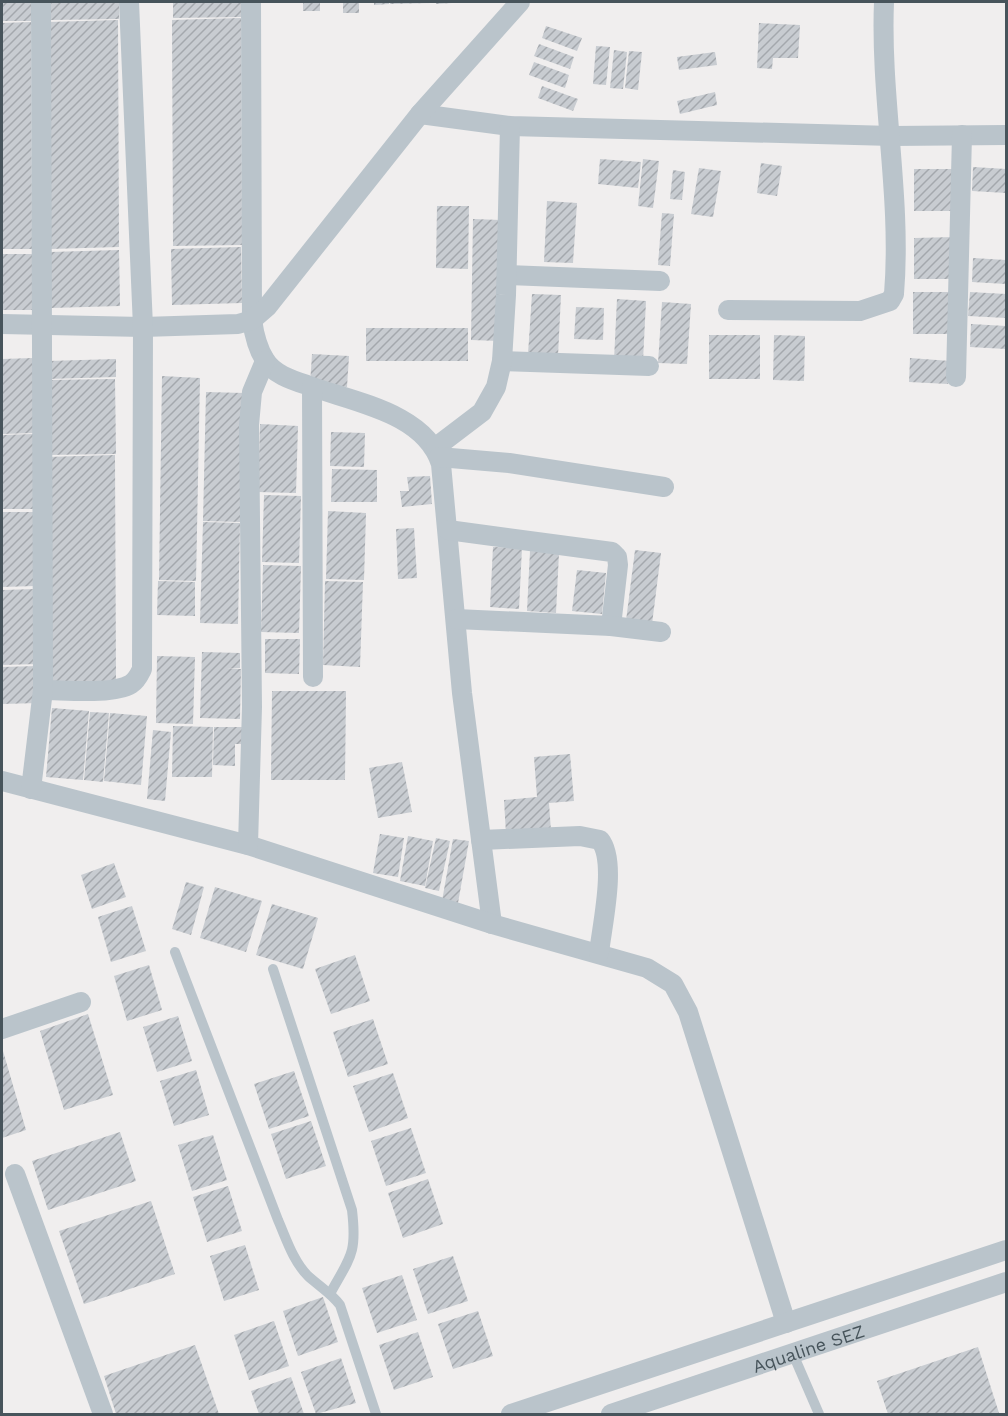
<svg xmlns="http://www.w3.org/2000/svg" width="1008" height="1416" font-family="'Work Sans',sans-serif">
	<defs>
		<pattern id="building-hatch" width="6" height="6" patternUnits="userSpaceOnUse" patternTransform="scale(1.5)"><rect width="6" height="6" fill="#c8ccd1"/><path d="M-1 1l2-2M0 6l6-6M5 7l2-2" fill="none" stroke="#a4a8ad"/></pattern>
	</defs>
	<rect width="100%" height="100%" fill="#f0eeee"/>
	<!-- building -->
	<g fill="url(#building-hatch)">
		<rect x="2" y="2" width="30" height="19"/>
		<polygon points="50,2 119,2 119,19 50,20"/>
		<polygon points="173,2 242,2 242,17 173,18"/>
		<rect x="303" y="2" width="17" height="9"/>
		<rect x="343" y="2" width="16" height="11"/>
		<polygon points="374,2 389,2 389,4 374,5"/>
		<polygon points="390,2 431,2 431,3 390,4"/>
		<polygon points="436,2 452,2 452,3 436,4"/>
		<polygon points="241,18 242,245 173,246 172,20"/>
		<polygon points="118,20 119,247 50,249 48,22"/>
		<polygon points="31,22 32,249 2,249 2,23"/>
		<polygon points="759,23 800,25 798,58 773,58 772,69 757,68"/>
		<polygon points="546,26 582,38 577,51 542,38"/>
		<polygon points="539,44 574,57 570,69 534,56"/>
		<polygon points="596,46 610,47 606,85 593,84"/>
		<polygon points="614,50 627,52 623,89 610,88"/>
		<polygon points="629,51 642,52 638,90 625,88"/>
		<polygon points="715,52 717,65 679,70 677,57"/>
		<polygon points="534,62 569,75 565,88 529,75"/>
		<polygon points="542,86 578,99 573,111 538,98"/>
		<polygon points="715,92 717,105 680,114 677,101"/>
		<polygon points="600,159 641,162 638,188 598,184"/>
		<polygon points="643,159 659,161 653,208 638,206"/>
		<polygon points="761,163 782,166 777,196 757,193"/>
		<polygon points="973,167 1006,169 1006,193 972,191"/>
		<polygon points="699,168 721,171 713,217 691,214"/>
		<rect x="914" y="169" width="40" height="42"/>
		<polygon points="673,170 685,172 682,200 670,199"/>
		<polygon points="547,201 577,203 573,263 544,262"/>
		<polygon points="437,206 469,206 468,269 436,268"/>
		<polygon points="662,213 674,214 670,266 658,265"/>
		<polygon points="473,219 501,220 499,341 471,340"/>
		<polygon points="955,237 954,279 914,279 914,238"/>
		<polygon points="241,247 242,303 172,305 171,249"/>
		<polygon points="119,250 120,306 51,308 50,252"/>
		<polygon points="2,254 33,254 34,310 2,310"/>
		<polygon points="973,258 1006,260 1006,284 972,282"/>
		<rect x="913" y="292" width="40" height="42"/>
		<polygon points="970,292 1006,294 1006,318 968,316"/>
		<polygon points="532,294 561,295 558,356 528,354"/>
		<polygon points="617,299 646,301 643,361 614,360"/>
		<polygon points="662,302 691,304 687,364 658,363"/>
		<polygon points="576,307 604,308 603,340 574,339"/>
		<polygon points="971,324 1006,326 1006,349 970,347"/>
		<rect x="366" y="328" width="102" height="33"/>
		<rect x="709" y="335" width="51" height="44"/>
		<polygon points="774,335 805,336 804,381 773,380"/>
		<polygon points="312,354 349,356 347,387 310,385"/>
		<polygon points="33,358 35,433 2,434 2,359"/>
		<polygon points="910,358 950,361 948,384 909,382"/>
		<polygon points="116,359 116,377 47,379 47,361"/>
		<polygon points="162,376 200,378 196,581 159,580"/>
		<polygon points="115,379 116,454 47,455 46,380"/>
		<polygon points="206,392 244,393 240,522 203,521"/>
		<polygon points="260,424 298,426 296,493 258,492"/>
		<polygon points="331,432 365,433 364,467 330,466"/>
		<polygon points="34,434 35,509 2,509 2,435"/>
		<polygon points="115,455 116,682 47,684 46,457"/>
		<polygon points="332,469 377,470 377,502 331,502"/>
		<polygon points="430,476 432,504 402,507 400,491 409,491 407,477"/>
		<polygon points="264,495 301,496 299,563 262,562"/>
		<polygon points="328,511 366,513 364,580 326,579"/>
		<polygon points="2,512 35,512 36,586 2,587"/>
		<polygon points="203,522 240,523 238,624 200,623"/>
		<polygon points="414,528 417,578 398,579 396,529"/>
		<polygon points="493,547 522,548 519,609 490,607"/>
		<polygon points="635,550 661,553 652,624 626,621"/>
		<polygon points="530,551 559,553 556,613 527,611"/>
		<polygon points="263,565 301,566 299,633 261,632"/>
		<polygon points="577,570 606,573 602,614 572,611"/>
		<polygon points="158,581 195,582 195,616 157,615"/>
		<polygon points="325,581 363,582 360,667 323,665"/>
		<polygon points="37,589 39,664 2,665 2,590"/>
		<polygon points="265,639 300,639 299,674 265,673"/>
		<polygon points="202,652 240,653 240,668 227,669 241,669 240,719 200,718"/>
		<polygon points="157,656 195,657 193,724 156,723"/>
		<polygon points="38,666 39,703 2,704 2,667"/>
		<polygon points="272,691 346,691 345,780 271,780"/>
		<polygon points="52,708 89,711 83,780 46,777"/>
		<polygon points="90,712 109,713 103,782 84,780"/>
		<polygon points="110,713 147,716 141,785 104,781"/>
		<polygon points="173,726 213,727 212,777 172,777"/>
		<polygon points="214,727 244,727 243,744 235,744 235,766 213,765"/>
		<polygon points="153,730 171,732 165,801 147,799"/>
		<polygon points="570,754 574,801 549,803 551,831 506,834 504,800 537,797 534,757"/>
		<polygon points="402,762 412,812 378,818 369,768"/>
		<polygon points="380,834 404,838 398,877 373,873"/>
		<polygon points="408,836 433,841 425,886 400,881"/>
		<polygon points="436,838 450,841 439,891 425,888"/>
		<polygon points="453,839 469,841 458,903 442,901"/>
		<polygon points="114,863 126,897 92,909 81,875"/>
		<polygon points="186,882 204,887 191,935 172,929"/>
		<polygon points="215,887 262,901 246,952 200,938"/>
		<polygon points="272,904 318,918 303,969 256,955"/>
		<polygon points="132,906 146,951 111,962 98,917"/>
		<polygon points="355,955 370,1001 331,1014 315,969"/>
		<polygon points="149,965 162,1010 127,1021 114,976"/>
		<polygon points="88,1014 113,1095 64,1110 40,1031"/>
		<polygon points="178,1016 192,1061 157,1072 143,1027"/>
		<polygon points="373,1019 388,1064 348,1077 333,1032"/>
		<polygon points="3,1051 26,1130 2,1138 2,1052"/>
		<polygon points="196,1070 209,1115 174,1126 160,1081"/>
		<polygon points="294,1071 309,1116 269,1129 254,1084"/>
		<polygon points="393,1073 408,1118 369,1132 353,1086"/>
		<polygon points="311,1121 326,1166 286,1179 271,1134"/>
		<polygon points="411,1128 426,1173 386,1186 371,1141"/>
		<polygon points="120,1132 136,1181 48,1210 32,1161"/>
		<polygon points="213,1135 227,1180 192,1191 178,1145"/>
		<polygon points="428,1179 443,1224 403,1238 388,1193"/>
		<polygon points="228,1186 242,1231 207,1242 193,1197"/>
		<polygon points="151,1201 175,1274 84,1304 59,1231"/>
		<polygon points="245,1245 259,1290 224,1301 210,1256"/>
		<polygon points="453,1256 468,1301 428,1314 413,1269"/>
		<polygon points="402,1275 417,1320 377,1333 362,1288"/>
		<polygon points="323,1297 338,1342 298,1356 283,1311"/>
		<polygon points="478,1311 493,1356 453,1369 438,1324"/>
		<polygon points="274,1321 289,1366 249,1380 234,1335"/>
		<polygon points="418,1332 433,1377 394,1390 379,1345"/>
		<polygon points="195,1345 219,1414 116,1414 104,1376"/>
		<polygon points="978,1347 999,1413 888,1414 877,1381"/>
		<polygon points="341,1358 356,1403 316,1414 301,1372"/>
		<polygon points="291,1377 304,1414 259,1414 251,1391"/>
	</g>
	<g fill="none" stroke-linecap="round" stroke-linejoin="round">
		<!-- lane -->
		<g stroke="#bac4cb" stroke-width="10">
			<path d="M 175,952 L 278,1220 C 286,1238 293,1261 308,1276 C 319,1286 331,1293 340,1305 L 376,1414"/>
			<path d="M 273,969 L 352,1210 C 357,1253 351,1256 331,1292"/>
			<polyline points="793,1354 819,1414"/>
		</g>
		<!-- street -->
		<g stroke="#bac4cb" stroke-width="20">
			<path d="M 251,2 L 252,320 C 254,334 257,348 265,360 C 273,374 292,380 307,385 C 352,402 425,412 441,464 L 462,693 L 492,924"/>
			<polyline points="420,114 510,126 892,136 1006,135"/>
			<polyline points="507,275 660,281"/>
			<path d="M 728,310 L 860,311 L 890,301 L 894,294 C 902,197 880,98 884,2"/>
			<polyline points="2,324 143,327 238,324 252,320 267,307 420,114 520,2"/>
			<polyline points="502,361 649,366"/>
			<polyline points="956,377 962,135"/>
			<polyline points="312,387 313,677"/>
			<polyline points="436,447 482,412 496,387 502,361 506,295 510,126"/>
			<polyline points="439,457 509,463 664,487"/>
			<polyline points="448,530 612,552 617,557 618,565 611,626"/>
			<polyline points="456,619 611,626 661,632"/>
			<path d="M 43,690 C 65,690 113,695 131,684 C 137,680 139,675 142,669 L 143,327 L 129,2"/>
			<polyline points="2,781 248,845 492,924 647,968 673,984 688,1012 786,1323"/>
			<polyline points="31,789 43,690 41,2"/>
			<path d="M 481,840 L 580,836 L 600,840 C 617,861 602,925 599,953"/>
			<polyline points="248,845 252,707 249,425 252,392 265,361"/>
			<polyline points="2,1029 81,1002"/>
			<polyline points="15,1174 103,1414"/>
			<polyline points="511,1414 1006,1250"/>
			<path id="s1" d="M 611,1414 L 1006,1282"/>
		</g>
	</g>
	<g text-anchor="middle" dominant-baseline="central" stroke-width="4.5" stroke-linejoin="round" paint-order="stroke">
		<!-- street labels -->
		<g font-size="18" fill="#47545b" stroke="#fff">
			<text stroke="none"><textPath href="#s1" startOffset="208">Aqualine SEZ</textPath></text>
		</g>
	</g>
	<!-- border -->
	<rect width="1008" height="1416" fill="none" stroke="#47545b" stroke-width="6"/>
</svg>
